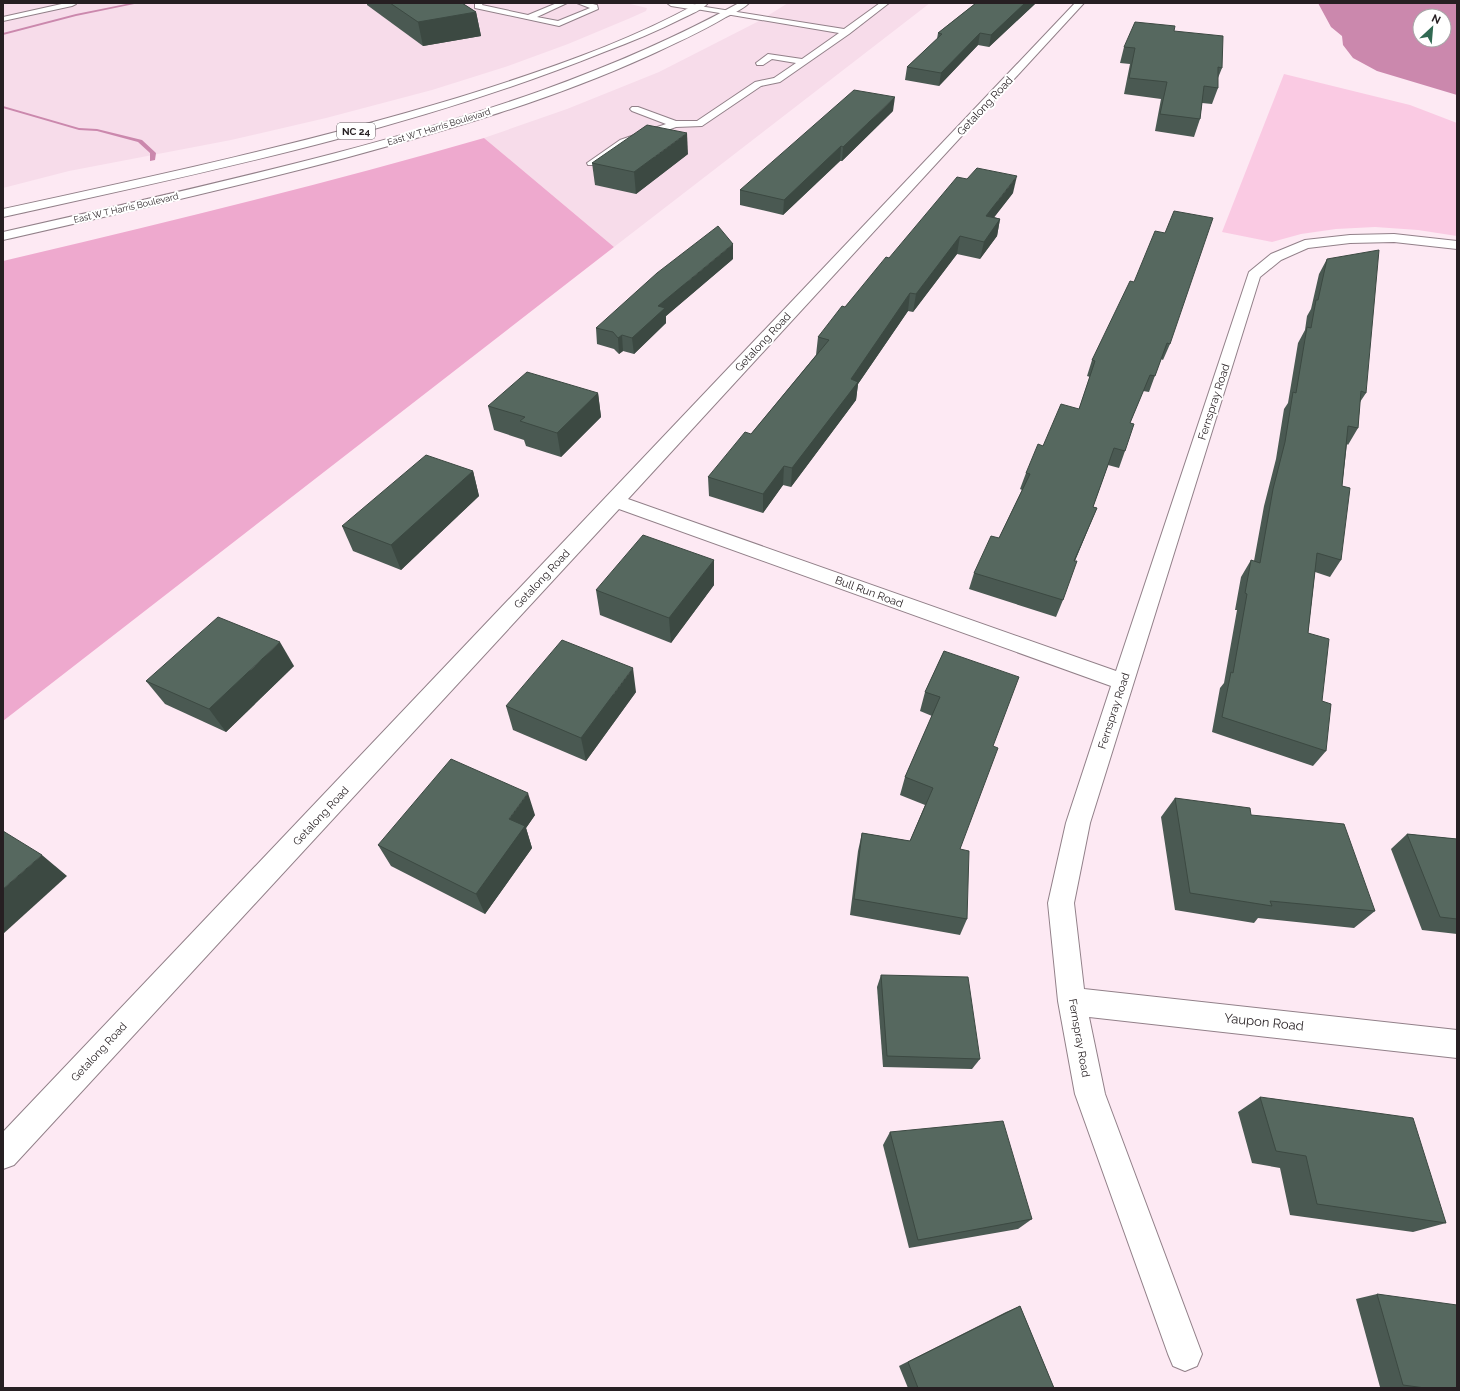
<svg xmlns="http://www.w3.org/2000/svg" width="1460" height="1391" font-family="Raleway,sans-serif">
	<rect width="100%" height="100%" fill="#fde9f3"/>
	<!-- built -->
	<g fill="#f7dcea">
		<polygon points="3,3 626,3 647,8 646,11 628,19 568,44 505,67 432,90 326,118 231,140 69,171 3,188"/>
		<polygon points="788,3 930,3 614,247 484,138 567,109 659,72 761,20"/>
	</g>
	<!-- green -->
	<polygon fill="#facae3" points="1284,74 1410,105 1457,123 1457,236 1418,230 1375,227 1336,229 1301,234 1272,242 1222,232"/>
	<!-- forest -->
	<path fill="#eea9ce" d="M 484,138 L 614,247 L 3,721 L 3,261 C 164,223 325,184 484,138 Z"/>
	<!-- water -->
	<path fill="#cb88ad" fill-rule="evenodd" d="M 1318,3 L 1457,3 L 1457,95 L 1377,71 L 1353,58 L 1343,45 L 1342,36 L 1331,27 ZM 1420,16 L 1444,16 L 1444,40 L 1420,40 Z"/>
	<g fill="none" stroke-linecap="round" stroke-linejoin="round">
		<!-- stream -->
		<g fill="#cb88ad" fill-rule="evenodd">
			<polygon points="131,3 139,3 76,16 3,35 3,33 76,14"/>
			<polygon points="3,106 79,128 97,129 142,140 156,153 155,160 150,161 150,153 138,142 97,131 79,130 3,108"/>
		</g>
		<!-- lane casing -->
		<g stroke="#928089" stroke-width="2">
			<g id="lane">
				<polygon points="66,3 76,4 72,6 3,21 3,17"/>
				<polygon points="475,3 483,3 482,5 528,15 557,3 567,3 537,17 558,21 590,8 577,3 589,3 597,5 598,9 559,26 475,8"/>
				<polygon points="880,3 889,3 849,34 780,82 761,86 702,126 676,127 628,144 596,165 588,165 587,163 620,140 666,124 632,111 630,109 632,107 638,107 676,121 697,121 755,82 774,78 796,63 772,59 763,65 757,65 756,63 768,54 802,59 839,33 696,9 692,7 693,5 844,29"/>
			</g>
		</g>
		<!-- street casing -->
		<g stroke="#928089" stroke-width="2">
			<g id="street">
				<polygon points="667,3 687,3 699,5 700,7 696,10 671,6"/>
				<polygon points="1075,3 1084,3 628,499 1116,671 1249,272 1271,254 1305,240 1350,235 1394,234 1457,241 1457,249 1394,242 1350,243 1308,248 1281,260 1260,277 1090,823 1074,903 1084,989 1457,1030 1457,1058 1089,1017 1105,1094 1202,1354 1197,1366 1185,1371 1173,1366 1168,1354 1075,1094 1058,1001 1048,903 1066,823 1111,686 619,509 14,1165 3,1169 3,1132"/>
			</g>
		</g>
		<!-- primary casing -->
		<g stroke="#928089" stroke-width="2">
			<g id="primary">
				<path d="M 698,3 L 708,3 C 702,10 691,14 683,18 C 657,31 631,42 604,52 C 411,130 206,172 3,217 L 3,209 C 155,176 308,143 457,98 C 537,73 624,44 698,3 Z"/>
				<path d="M 739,3 L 749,3 C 743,9 734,13 726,17 C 701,32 674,44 648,56 C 551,100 448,130 345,158 C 232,188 117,214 3,240 L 3,232 C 114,207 225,182 336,153 C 475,116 612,73 739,3 Z"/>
			</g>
		</g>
		<!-- lane -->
		<use href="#lane" fill="#fff" fill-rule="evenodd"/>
		<!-- street -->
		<use href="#street" fill="#fff" fill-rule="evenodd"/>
		<!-- primary -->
		<use href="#primary" fill="#fff" fill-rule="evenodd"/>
	</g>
	<!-- wall -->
	<g fill="#4a5952">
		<polygon points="367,3 462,3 476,12 481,36 423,46 367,5"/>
		<polygon points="976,3 1036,3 989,47 978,45 939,86 905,80 907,67 937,39 938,33"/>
		<polygon points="1174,31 1222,68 1218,78 1218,88 1212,104 1202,103 1200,119 1194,137 1155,131 1161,99 1124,94 1130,64 1120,63 1124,47"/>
		<polygon points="893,111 842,161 840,161 783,215 740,205 740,190"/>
		<polygon points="688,154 636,194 595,185 592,163"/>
		<polygon points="1013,193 994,217 1000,219 997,236 980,259 957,254 913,312 908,311 858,384 856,400 791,487 783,485 763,513 709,496 708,477 751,434 816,355 818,337 889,258"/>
		<polygon points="733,259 666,316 666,323 634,354 623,351 619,354 614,349 597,344 596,328"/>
		<polygon points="1327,259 1366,393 1360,402 1358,428 1348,445 1347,444 1342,486 1341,560 1330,577 1315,572 1308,633 1322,701 1326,751 1313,766 1212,732 1220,688 1224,683 1237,610 1235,610 1241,577 1251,560 1254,561 1264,506 1276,459 1284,409 1288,403 1298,343 1305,330 1307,316 1311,309 1319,274"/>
		<polygon points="1134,282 1170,344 1163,360 1161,359 1149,392 1143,391 1130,423 1125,451 1119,468 1108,465 1093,507 1097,508 1075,561 1063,600 1056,617 969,589 974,573 999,538 1022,490 1020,489 1026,473 1043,446 1079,409 1090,377 1087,376 1092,360"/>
		<polygon points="598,393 601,417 561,457 526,446 524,440 494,430 488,406"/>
		<polygon points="473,471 479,496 401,570 353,551 342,526"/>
		<polygon points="714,560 714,585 671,643 600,615 596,590"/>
		<polygon points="944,651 993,746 960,849 967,919 960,935 850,915 858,851 862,833 910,841 925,805 900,795 905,777 932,716 920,711 925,692"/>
		<polygon points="294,666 226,732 165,704 146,681"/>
		<polygon points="636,692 586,761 513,730 506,706"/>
		<polygon points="1175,798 1251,815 1375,911 1354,928 1258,918 1254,923 1175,910 1161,817"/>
		<polygon points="535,815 526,828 532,848 485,914 391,866 378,845"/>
		<polygon points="1407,834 1457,839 1457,934 1422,930 1391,849"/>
		<polygon points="881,975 980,1059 972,1069 883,1067 877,987"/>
		<polygon points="1260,1097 1446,1223 1413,1232 1290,1215 1280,1168 1252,1163 1238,1112"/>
		<polygon points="890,1132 1032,1219 1018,1229 909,1248 883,1145"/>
		<polygon points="1377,1294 1457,1388 1391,1388 1380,1387 1356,1299"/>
		<polygon points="1020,1306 1054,1388 908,1388 899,1366 1006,1312"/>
	</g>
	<!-- shaded-wall -->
	<g fill="#3c4942">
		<polygon points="1025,3 1036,3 989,47 991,35"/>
		<polygon points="476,12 481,36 423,46 418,22"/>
		<polygon points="980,33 978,45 939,86 941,73"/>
		<polygon points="895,97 893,111 842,161 843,147"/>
		<polygon points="687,133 688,154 636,194 634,172"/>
		<polygon points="841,146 840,161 783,215 784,200"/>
		<polygon points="1017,176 1013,193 982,233 986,216"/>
		<polygon points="1000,219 997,236 980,259 984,242"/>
		<polygon points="960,236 957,254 913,312 916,294"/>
		<polygon points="733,244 733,259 666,316 666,323 634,354 632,338 658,306"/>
		<polygon points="910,293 908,311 858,384 856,400 791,487 792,468 851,379"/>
		<polygon points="622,335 623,351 619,354 618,338"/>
		<polygon points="598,393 601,417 561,457 557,433"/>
		<polygon points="784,466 783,485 763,513 763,494"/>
		<polygon points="473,471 479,496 401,570 391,545"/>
		<polygon points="1097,508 1090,524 1068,577 1074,561"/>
		<polygon points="714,560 714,585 671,643 669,618"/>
		<polygon points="280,642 294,666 226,732 209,709"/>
		<polygon points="633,668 636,692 586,761 581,738"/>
		<polygon points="528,793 535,815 526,828 532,848 485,914 476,894 509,819"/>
		<polygon points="42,855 67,876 3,934 3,889"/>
	</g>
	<!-- building -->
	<g fill="#56685f" stroke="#3c4942">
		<polygon points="390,3 462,3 476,12 418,22"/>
		<polygon points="976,3 1025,3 991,35 980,33 941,73 907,67 942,34 938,33"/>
		<polygon points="1135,22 1175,26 1174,31 1223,36 1222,68 1218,67 1218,88 1204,86 1200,119 1160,114 1167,82 1129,78 1135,48 1124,47"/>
		<polygon points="854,90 895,97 843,147 841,146 784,200 740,190"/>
		<polygon points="647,125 687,133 634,172 592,163"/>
		<polygon points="977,168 1017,176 986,216 1000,219 984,242 960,236 916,294 910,293 851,379 858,382 792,468 784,466 763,494 708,477 745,432 751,434 829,340 818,337 842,306 845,307 886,257 889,258 957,177 967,179"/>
		<polygon points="1174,211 1213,218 1170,344 1167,343 1155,376 1150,375 1130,423 1134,424 1125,451 1114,448 1093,507 1097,508 1074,561 1077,561 1063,600 974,573 991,536 999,538 1030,474 1026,473 1038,444 1043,446 1061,404 1079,409 1095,361 1092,360 1130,281 1134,282 1155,231 1165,233"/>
		<polygon points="718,226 733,244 658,306 665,308 632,338 622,335 618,338 613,332 596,328 657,273"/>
		<polygon points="1379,250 1366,393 1361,391 1358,428 1348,426 1342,486 1350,488 1341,560 1317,553 1308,633 1329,639 1322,701 1331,704 1326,751 1222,717 1231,672 1233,673 1247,594 1245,593 1251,560 1260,563 1273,489 1285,442 1293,392 1296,393 1307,327 1311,328 1316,300 1318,300 1327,259"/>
		<polygon points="527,372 598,393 557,433 520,421 525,417 488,406"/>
		<polygon points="426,455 473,471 391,545 342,526"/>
		<polygon points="643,535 714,560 669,618 596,590"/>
		<polygon points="218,617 280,642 209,709 146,681"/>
		<polygon points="562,640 633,668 581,738 506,706"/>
		<polygon points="944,651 1019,677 993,746 998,748 960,849 969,851 967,919 854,899 862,833 910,841 933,788 905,777 940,697 925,692"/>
		<polygon points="451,759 528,793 509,819 525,826 476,894 378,845"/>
		<polygon points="1175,798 1250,808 1251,815 1344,824 1375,911 1270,901 1272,906 1190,893"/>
		<polygon points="3,831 42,855 3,889"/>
		<polygon points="1407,834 1457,839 1457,919 1440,917"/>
		<polygon points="881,975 968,977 980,1059 887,1056"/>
		<polygon points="1260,1097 1413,1118 1446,1223 1317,1204 1306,1156 1276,1151"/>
		<polygon points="1003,1121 1032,1219 918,1240 890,1132"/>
		<polygon points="1377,1294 1457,1305 1457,1388 1425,1388 1403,1385"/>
		<polygon points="1020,1306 1054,1388 918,1388 908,1362"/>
	</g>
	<g text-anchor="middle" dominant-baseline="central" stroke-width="4" stroke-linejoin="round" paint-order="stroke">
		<!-- far-street labels -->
		<g font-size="9" fill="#261f22" stroke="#fff">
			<text transform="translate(439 127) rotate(-17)">East W T Harris Boulevard</text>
			<text transform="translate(126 208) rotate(-13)">East W T Harris Boulevard</text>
		</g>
		<!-- shield labels -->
		<rect fill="#fff" stroke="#676264" stroke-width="1" x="337" y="123" width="38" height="16" rx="3"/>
		<g font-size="10" font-weight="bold" fill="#261f22">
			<text x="356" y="131">NC 24</text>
		</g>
		<!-- street labels -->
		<g font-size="11" fill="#261f22" stroke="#fff">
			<text transform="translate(985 106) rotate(-47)">Getalong Road</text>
			<text transform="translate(763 342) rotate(-47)">Getalong Road</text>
			<text transform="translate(1214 402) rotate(-72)">Fernspray Road</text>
			<text transform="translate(542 579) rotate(-47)">Getalong Road</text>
			<text transform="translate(869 592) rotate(20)">Bull Run Road</text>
			<text transform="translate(1114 711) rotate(-72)">Fernspray Road</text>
			<text transform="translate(321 816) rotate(-47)">Getalong Road</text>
			<text transform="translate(1079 1038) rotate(80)">Fernspray Road</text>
			<text transform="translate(99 1052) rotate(-47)">Getalong Road</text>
		</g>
		<!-- near-street labels -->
		<g font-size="13" fill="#261f22" stroke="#fff">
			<text transform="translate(1264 1022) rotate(6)">Yaupon Road</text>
		</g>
	</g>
	<!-- border -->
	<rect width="1460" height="1391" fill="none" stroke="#261f22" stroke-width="8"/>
	<!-- north arrow -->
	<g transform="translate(1432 28) rotate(26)"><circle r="19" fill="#ffffff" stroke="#a8a5a7"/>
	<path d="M0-3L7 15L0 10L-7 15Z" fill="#306952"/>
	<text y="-6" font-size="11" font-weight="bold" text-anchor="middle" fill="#261f22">N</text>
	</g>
</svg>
